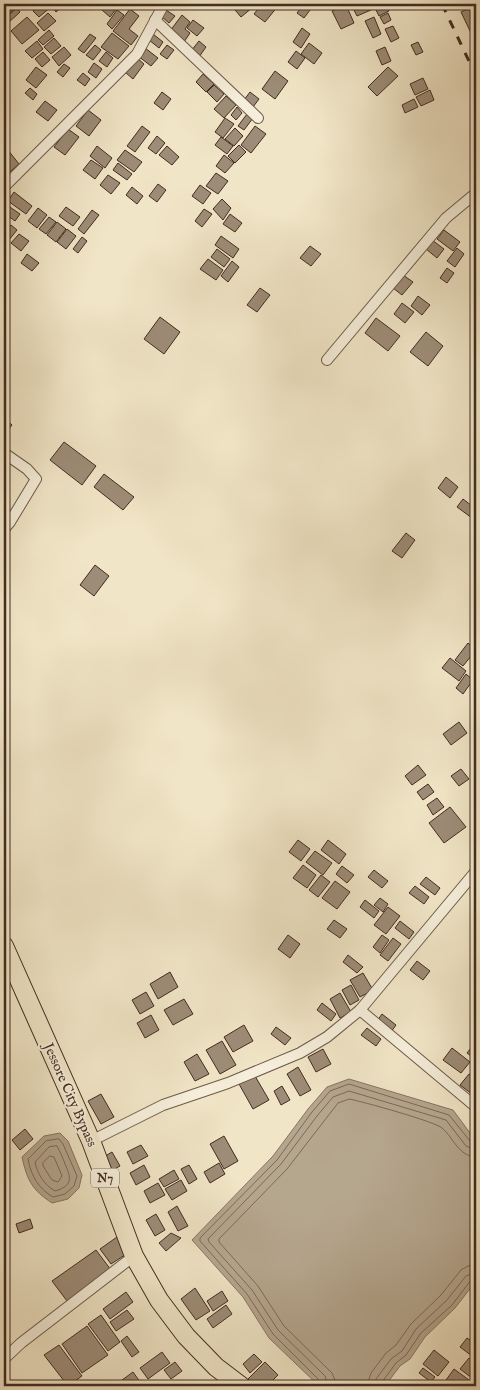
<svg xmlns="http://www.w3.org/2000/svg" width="480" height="1390" font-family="'IM FELL English',serif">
	<rect width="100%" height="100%" fill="#f0e5c6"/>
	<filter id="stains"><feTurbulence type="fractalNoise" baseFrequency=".004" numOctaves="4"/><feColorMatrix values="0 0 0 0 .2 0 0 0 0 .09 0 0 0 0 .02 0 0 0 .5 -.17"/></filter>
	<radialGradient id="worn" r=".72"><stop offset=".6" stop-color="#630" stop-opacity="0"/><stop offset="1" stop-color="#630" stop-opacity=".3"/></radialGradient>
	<!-- water -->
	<g fill="#b5a68e" stroke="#877562">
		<polygon points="349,1079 453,1110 476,1141 476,1281 455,1308 425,1337 410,1359 400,1366 385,1386 319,1386 269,1338 243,1297 192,1240 273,1156 308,1109 327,1087"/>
		<path d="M 60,1133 L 68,1141 L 82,1175 L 79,1188 L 68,1199 L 52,1203 C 32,1190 27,1180 22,1157 L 44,1136 Z"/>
	</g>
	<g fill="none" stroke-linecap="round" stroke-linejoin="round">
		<!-- shore -->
		<g stroke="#7c6958" stroke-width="1">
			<path d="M 59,1139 L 63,1144 L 77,1176 L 74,1186 L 65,1194 L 53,1197 C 39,1189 31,1176 28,1159 L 46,1141 Z"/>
			<path d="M 57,1146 C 60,1152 63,1158 65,1164 C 72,1179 72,1186 55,1191 C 44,1185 37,1173 35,1162 L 49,1147 Z"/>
			<polygon points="50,1156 54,1157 62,1176 58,1182 52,1180 43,1166 43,1163"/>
			<polyline points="322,1386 320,1381 273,1334 247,1294 200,1241 200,1238 277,1160 312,1112 330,1091 349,1084 449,1115 470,1141 476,1143"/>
			<polyline points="328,1386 325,1376 278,1330 252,1290 209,1242 208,1239 281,1164 317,1116 333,1097 349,1091 446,1120 466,1146 476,1150"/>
			<path d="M 336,1386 L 335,1380 L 332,1373 L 284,1326 L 258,1286 L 219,1242 L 219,1239 L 287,1169 L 338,1103 L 349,1099 C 361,1101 436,1122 442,1128 C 454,1138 458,1156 476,1157"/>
			<polyline points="367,1386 371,1373 386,1353 396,1345 411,1324 441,1295 461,1270 468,1266 476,1265"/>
			<polyline points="375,1386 376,1379 391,1359 402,1351 416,1329 447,1300 466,1276 476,1272"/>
			<polyline points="381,1386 382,1382 396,1363 406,1355 421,1333 452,1305 471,1280 476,1279"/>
		</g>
	</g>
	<!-- building -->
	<g fill="#9d8c77" stroke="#432c21">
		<polygon points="4,4 20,4 6,16 4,14"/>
		<polygon points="42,4 65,4 56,12 52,6 39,17 33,11"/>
		<polygon points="107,4 120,4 110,17 102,10"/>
		<polygon points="230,4 250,4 253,7 241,17"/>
		<polygon points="262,4 275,4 278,6 265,22 254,14"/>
		<polygon points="351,4 368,4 371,10 357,16"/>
		<polygon points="386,4 389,11 379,16 375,8"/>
		<polygon points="303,5 310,10 304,18 297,13"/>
		<polygon points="346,5 354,23 341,29 332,11"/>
		<polygon points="17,8 20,12 8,23 4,19"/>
		<polygon points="470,8 476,22 476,31 471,33 461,12"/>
		<polygon points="130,9 139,16 129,29 138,36 131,45 113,31"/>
		<polygon points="117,10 124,15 112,29 107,24"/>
		<polygon points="166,10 175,16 169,23 161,16"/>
		<polygon points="48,13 56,21 44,31 37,23"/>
		<polygon points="388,13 391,20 384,24 380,17"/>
		<polygon points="182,15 190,22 185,29 190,33 184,42 170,31"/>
		<polygon points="27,17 39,30 22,44 11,31"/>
		<polygon points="374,17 381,34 373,38 365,21"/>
		<polygon points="193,20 204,28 197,36 187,28"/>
		<polygon points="393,26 399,38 391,42 385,29"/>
		<polygon points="302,28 310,34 301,48 293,42"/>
		<polygon points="49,30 54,36 43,45 38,40"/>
		<polygon points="112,33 129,46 118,59 101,47"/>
		<polygon points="90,34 96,38 84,53 78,49"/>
		<polygon points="153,34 163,42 159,48 149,40"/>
		<polygon points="54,38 61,46 51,54 44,47"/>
		<polygon points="37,41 43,49 32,58 25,51"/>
		<polygon points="199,41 206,47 199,57 191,51"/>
		<polygon points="418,42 423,52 416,55 411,45"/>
		<polygon points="309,43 322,53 314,64 301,54"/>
		<polygon points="95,45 101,50 93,60 86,55"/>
		<polygon points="167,45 174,50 167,59 160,54"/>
		<polygon points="64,47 71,55 59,66 52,57"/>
		<polygon points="385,47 391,61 382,65 376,51"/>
		<polygon points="145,48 158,58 151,66 138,56"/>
		<polygon points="296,51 305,58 297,69 288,62"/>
		<polygon points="43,52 50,60 42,67 35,59"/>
		<polygon points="106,52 113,58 107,67 99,61"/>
		<polygon points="136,57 144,64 133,79 125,72"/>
		<polygon points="94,63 102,69 96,78 88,72"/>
		<polygon points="64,64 70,68 63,77 57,72"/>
		<polygon points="36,67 47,75 36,88 26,80"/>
		<polygon points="388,67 398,76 377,96 368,87"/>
		<polygon points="275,71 288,81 275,99 262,89"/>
		<polygon points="83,73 90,79 85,86 77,80"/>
		<polygon points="203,74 214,84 206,92 196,82"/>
		<polygon points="423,78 428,89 415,95 410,84"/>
		<polygon points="214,85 224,94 217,102 207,92"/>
		<polygon points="30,88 37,94 33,100 25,93"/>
		<polygon points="430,90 434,100 421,106 416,97"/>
		<polygon points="162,92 171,99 163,110 154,103"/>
		<polygon points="250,92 259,99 253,107 244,100"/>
		<polygon points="226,96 236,105 224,118 214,109"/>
		<polygon points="414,99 418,107 405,113 402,105"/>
		<polygon points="45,101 57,110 48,121 36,112"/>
		<polygon points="237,107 242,113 236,120 231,115"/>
		<polygon points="88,110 101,120 89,136 76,126"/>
		<polygon points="247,114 253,118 244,130 238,126"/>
		<polygon points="225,118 234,124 223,138 215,132"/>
		<polygon points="142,126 150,132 135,152 127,146"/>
		<polygon points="255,126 266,134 251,153 241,145"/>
		<polygon points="235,128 243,136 234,146 225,139"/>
		<polygon points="68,129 79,137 65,155 54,147"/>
		<polygon points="157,136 165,143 156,154 148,148"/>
		<polygon points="221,137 233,146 227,154 215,145"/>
		<polygon points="4,145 19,164 5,176 4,174"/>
		<polygon points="239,145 246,152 235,163 228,156"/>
		<polygon points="97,146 112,158 105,168 90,156"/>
		<polygon points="167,146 179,157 172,165 159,155"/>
		<polygon points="125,150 142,162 134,172 117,160"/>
		<polygon points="224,155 234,163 225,173 216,166"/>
		<polygon points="91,160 103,168 95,179 83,170"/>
		<polygon points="118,163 132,174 127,180 113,170"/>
		<polygon points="216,173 228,181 218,194 206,186"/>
		<polygon points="108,175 120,183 111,194 100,185"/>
		<polygon points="158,184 166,190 157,202 149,196"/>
		<polygon points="200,185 211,193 203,204 192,196"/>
		<polygon points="132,187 143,196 137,204 126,195"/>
		<polygon points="14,192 32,206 26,214 8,201"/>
		<polygon points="222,199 231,208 223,220 213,209"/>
		<polygon points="7,205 20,214 15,221 4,213 4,210"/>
		<polygon points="66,207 80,217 73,226 59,216"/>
		<polygon points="38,208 47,215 37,228 28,221"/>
		<polygon points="204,209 212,214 202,227 195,221"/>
		<polygon points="92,210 99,215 84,234 78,229"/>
		<polygon points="230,214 242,223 235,232 223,224"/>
		<polygon points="49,217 56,222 46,234 39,229"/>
		<polygon points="57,222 66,229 56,242 47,235"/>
		<polygon points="11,225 17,230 9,240 4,235"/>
		<polygon points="67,229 76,236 66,249 57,242"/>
		<polygon points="444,230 460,242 453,251 437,239"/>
		<polygon points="19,234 29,241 21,251 11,243"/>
		<polygon points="221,236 239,249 233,258 215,245"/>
		<polygon points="82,237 87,241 78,253 73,249"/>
		<polygon points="432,240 444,249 437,258 426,249"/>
		<polygon points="310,246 321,254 311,266 300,258"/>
		<polygon points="457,248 464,254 455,267 447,261"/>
		<polygon points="217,249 230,259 224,267 211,257"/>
		<polygon points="27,254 39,263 32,271 21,263"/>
		<polygon points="208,259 223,270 216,280 200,269"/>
		<polygon points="232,261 239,267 228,282 221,276"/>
		<polygon points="447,268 454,273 447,283 440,278"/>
		<polygon points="403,275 413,282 402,295 393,288"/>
		<polygon points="260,288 270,295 257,312 247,305"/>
		<polygon points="418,296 430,305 422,315 411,306"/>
		<polygon points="402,303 414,312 405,323 394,314"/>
		<polygon points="160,317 180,332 164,354 144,339"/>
		<polygon points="376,318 400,336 388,351 365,333"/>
		<polygon points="426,332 443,346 428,366 410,352"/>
		<polygon points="4,418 12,425 4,435"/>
		<polygon points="64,442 96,466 82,485 50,460"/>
		<polygon points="104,474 134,497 123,510 94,487"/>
		<polygon points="446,477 458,487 450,498 438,488"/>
		<polygon points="463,499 476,509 476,513 472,518 457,507"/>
		<polygon points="406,533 415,540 402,558 392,551"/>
		<polygon points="95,565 109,576 94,596 80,585"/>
		<polygon points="468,643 476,650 463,666 455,660"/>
		<polygon points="450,658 466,671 459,681 442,668"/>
		<polygon points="466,674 473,680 463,694 456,688"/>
		<polygon points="459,722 467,733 451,745 443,734"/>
		<polygon points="418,765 426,775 412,785 405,776"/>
		<polygon points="461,769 469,779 459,786 451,776"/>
		<polygon points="428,784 434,792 423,800 417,792"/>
		<polygon points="437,798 444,807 433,815 427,805"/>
		<polygon points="450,807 466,827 444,843 429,823"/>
		<polygon points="298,840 310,849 301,861 289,852"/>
		<polygon points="328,840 346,854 339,864 321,850"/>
		<polygon points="315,851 332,863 323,875 306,862"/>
		<polygon points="303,865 316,875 307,888 293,878"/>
		<polygon points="342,866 354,875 347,883 336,874"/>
		<polygon points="374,870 388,881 382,888 368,877"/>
		<polygon points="321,875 330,882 318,897 309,890"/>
		<polygon points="426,877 440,888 435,895 420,884"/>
		<polygon points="335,881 350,892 337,909 322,898"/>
		<polygon points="415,886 429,897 424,904 409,893"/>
		<polygon points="380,898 388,904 383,912 374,905"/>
		<polygon points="365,900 379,911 374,918 360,907"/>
		<polygon points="388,907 400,916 386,934 374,925"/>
		<polygon points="334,920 347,929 340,938 327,929"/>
		<polygon points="400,921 414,932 409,939 395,928"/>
		<polygon points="288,935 300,944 290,958 278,949"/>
		<polygon points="382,935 389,940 380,953 373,947"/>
		<polygon points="393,938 401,944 388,961 380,955"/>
		<polygon points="348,955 363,967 357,973 343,962"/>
		<polygon points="417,961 430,971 423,980 410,970"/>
		<polygon points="170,972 178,987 158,999 150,984"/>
		<polygon points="363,973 373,990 360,997 350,980"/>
		<polygon points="351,985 359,1000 350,1005 342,990"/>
		<polygon points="146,992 154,1006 140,1014 132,1000"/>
		<polygon points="340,993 351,1012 340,1018 330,999"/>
		<polygon points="184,999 193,1014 173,1025 164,1010"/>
		<polygon points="322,1003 336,1014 331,1021 317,1010"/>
		<polygon points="382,1014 396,1025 391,1032 377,1021"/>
		<polygon points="151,1015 159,1030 145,1038 137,1023"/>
		<polygon points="244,1025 253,1041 233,1052 224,1037"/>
		<polygon points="276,1027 291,1038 285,1045 271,1034"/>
		<polygon points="367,1028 381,1039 376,1046 361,1035"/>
		<polygon points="222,1041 236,1065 220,1074 206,1050"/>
		<polygon points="474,1044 476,1046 475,1059 467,1053"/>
		<polygon points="452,1048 470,1062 461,1073 443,1060"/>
		<polygon points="323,1049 331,1064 316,1072 308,1057"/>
		<polygon points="197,1054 209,1074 195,1081 184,1062"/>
		<polygon points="298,1067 311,1090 300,1096 287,1074"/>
		<polygon points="469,1074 476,1079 476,1097 460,1085"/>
		<polygon points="255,1076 269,1100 253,1109 239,1084"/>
		<polygon points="282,1086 290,1100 281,1105 274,1091"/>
		<polygon points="101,1094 114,1117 101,1124 88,1101"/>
		<polygon points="25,1129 33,1139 20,1150 12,1140"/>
		<polygon points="224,1136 238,1161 224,1169 210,1144"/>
		<polygon points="141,1145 148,1156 133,1164 127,1152"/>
		<polygon points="112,1152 120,1166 109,1172 102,1158"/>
		<polygon points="219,1163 225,1174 210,1183 204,1172"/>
		<polygon points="144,1165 150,1177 136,1185 130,1173"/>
		<polygon points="189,1165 197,1179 189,1184 181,1169"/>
		<polygon points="174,1170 179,1179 164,1187 159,1179"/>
		<polygon points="181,1180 187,1191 172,1200 165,1189"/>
		<polygon points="158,1183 165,1195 150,1203 144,1191"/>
		<polygon points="177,1206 188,1226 178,1231 168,1212"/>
		<polygon points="156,1214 165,1230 155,1236 146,1220"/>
		<polygon points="30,1219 33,1228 19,1233 16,1224"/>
		<polygon points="171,1233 181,1238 166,1251 159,1243"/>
		<polygon points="117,1237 128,1253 111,1264 100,1249"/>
		<polygon points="96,1250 111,1270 67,1301 52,1281"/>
		<polygon points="195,1288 210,1311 196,1320 181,1299"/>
		<polygon points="222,1291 228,1301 213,1311 207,1301"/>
		<polygon points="126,1292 133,1302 110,1319 103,1309"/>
		<polygon points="226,1305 232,1314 213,1328 207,1319"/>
		<polygon points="127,1310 134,1319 116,1331 110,1322"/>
		<polygon points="101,1315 120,1342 108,1351 88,1324"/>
		<polygon points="87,1326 108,1355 82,1373 62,1344"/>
		<polygon points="127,1336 139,1352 132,1357 121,1341"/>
		<polygon points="467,1338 476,1344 476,1359 460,1347"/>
		<polygon points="59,1345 82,1376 68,1386 44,1355"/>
		<polygon points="434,1350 449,1362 438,1376 423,1364"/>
		<polygon points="162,1352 170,1363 148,1379 140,1368"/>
		<polygon points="254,1354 262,1362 250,1373 243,1364"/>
		<polygon points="469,1358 476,1364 476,1373 472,1378 460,1369"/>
		<polygon points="175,1362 182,1371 171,1379 164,1370"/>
		<polygon points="265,1362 278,1375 267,1386 255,1386 248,1379"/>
		<polygon points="423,1368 435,1377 431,1382 419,1373"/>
		<polygon points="454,1369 473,1383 470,1386 454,1386 446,1380"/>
		<polygon points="133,1372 143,1386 120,1386 118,1383"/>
	</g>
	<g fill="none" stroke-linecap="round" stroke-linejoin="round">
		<!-- minor casing -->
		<g stroke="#6e5a4a" stroke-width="12">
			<g id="minor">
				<polyline points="136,4 143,4"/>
				<polyline points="155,20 258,118"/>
				<polyline points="4,187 137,54 164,4"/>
				<polyline points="327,360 446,218 476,193"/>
				<polyline points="4,453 27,469 36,479 10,522 4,529"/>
				<polyline points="476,871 360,1010 476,1107"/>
				<polyline points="91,1141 163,1105 228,1083 300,1053 327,1037 360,1010"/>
				<polyline points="4,1359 21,1343 134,1256"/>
			</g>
		</g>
		<!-- trunk casing -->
		<g stroke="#432c21" stroke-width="20">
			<polyline id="trunk" points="4,946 91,1141 134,1256 159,1300 186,1336 216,1367 241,1386"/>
		</g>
		<!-- minor -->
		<use href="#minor" stroke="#f5eeda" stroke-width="10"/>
		<!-- trunk -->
		<use href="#trunk" stroke="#f0e5c6" stroke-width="18"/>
		<!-- rail -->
		<polyline stroke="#432c21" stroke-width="3" stroke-dasharray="9 9" stroke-linecap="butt" points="442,4 476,76"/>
	</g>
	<g text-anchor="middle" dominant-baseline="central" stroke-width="4" stroke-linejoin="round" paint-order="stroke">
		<!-- shield labels -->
		<rect fill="#f5eeda" stroke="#786658" stroke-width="1" x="91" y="1168.5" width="28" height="19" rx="4"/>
		<g font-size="12" font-weight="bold" fill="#432c21">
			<text x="105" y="1178">N7</text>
		</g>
		<!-- street labels -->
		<g font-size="14" fill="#432c21" stroke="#f5eeda">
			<text transform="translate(70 1095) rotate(66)">Jessore City Bypass</text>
		</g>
	</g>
	<!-- margin -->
	<rect width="480" height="1390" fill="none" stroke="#f0e5c6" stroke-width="20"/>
	<rect x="5" y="5" width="470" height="1380" fill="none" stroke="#432c21" stroke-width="2.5"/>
	<rect x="10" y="10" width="460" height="1370" fill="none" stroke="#432c21"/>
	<rect width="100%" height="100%" filter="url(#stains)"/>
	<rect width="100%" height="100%" fill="url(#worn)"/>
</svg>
